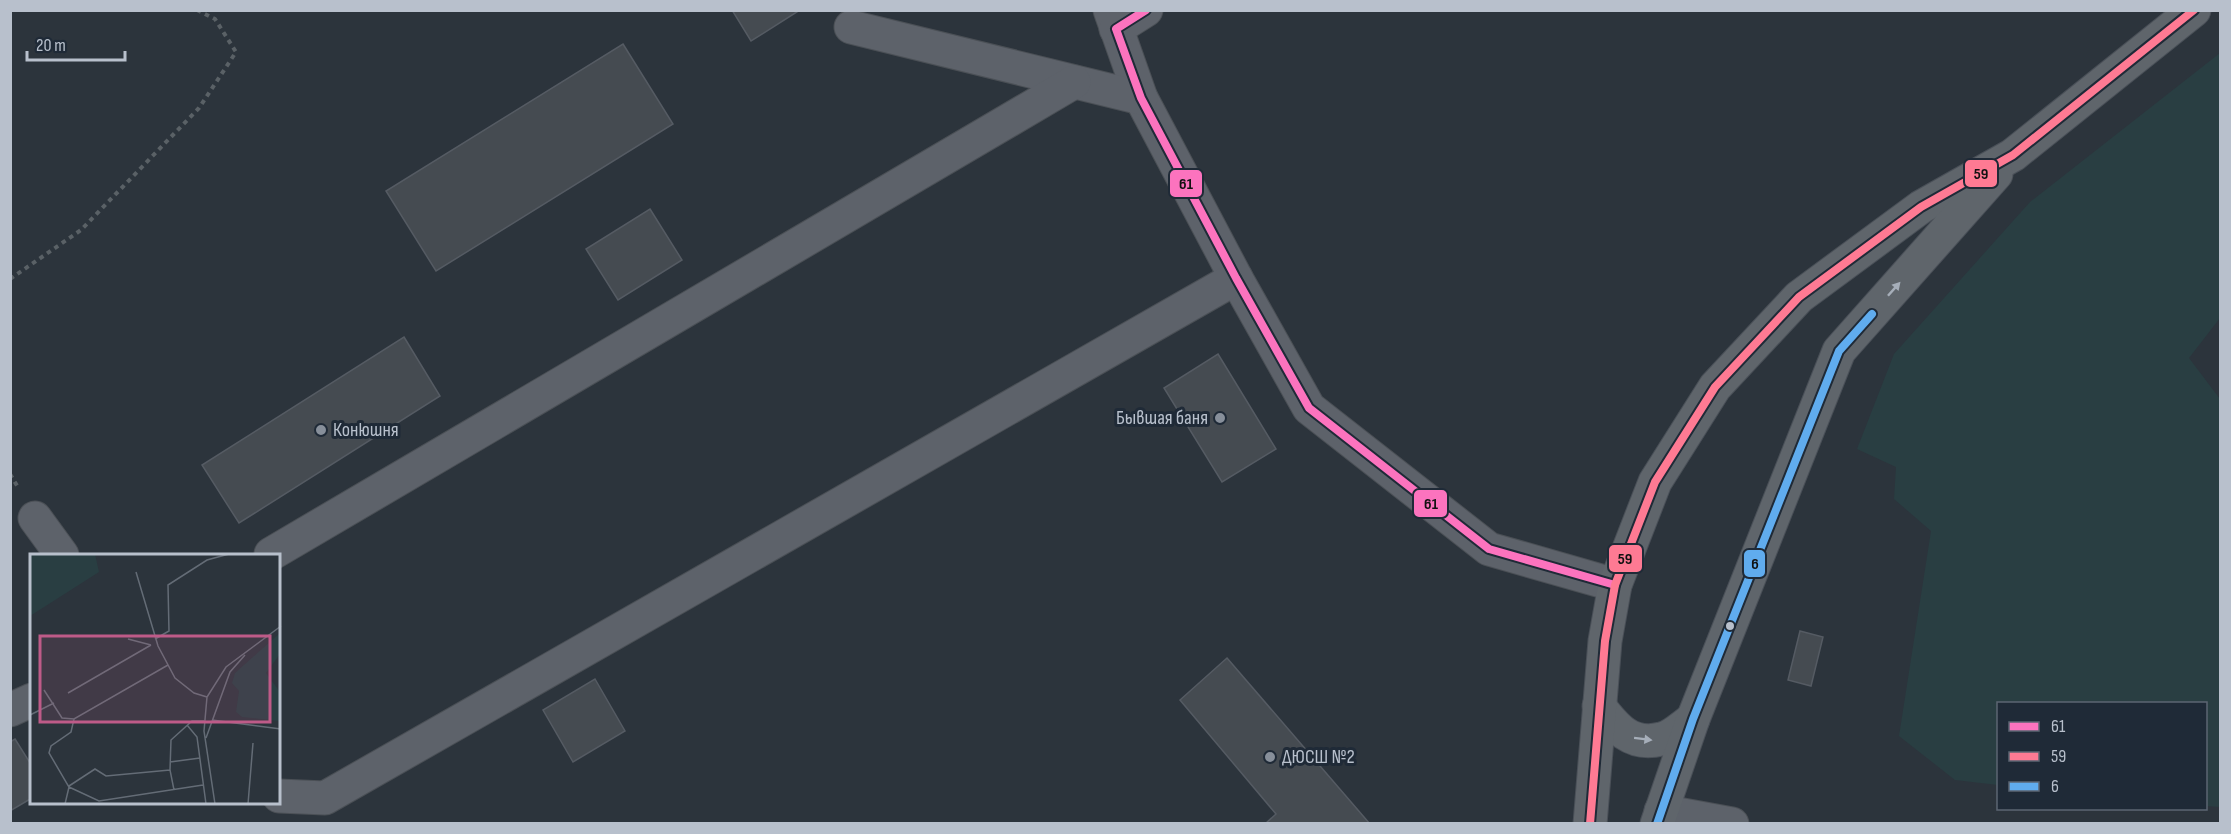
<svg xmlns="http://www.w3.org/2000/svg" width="2231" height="834" font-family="'Sofia Sans Condensed',sans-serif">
	<rect width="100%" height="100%" fill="#2c343c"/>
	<!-- green -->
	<polygon fill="#293e42" points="2220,53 2220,318 2189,358 2220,399 2220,807 2206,806 2206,704 1998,704 1998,785 1955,780 1899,736 1931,531 1894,499 1896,467 1857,449 1894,354 2030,202"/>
	<!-- building -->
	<g fill="#454b51" stroke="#555b63" stroke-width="1.5">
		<polygon points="732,10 800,10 751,41"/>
		<polygon points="623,44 673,124 436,271 386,191"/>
		<polygon points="650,209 682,260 618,300 586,249"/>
		<polygon points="404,337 440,396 239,523 202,465"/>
		<polygon points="1218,354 1276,449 1222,482 1164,388"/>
		<polygon points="1800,631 1823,637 1811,686 1788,680"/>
		<polygon points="1227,658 1370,824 1265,824 1276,814 1180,700"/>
		<polygon points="595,679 625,731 573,762 543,710"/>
		<polygon points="15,739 32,766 32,798 10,811 10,742"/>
	</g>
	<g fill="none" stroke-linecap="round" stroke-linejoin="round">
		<!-- minor casing -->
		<g stroke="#4b5056" stroke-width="35">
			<g id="minor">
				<polyline points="1110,10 1141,98 1236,278 1309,408 1489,549 1615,585"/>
				<polyline points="851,27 1141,98"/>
				<polyline points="1116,29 1146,10"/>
				<polyline points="35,518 62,555"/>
				<polyline points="271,554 1074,82"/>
				<polyline points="10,710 32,700"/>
				<polyline points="279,796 325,798 1236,278"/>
				<polyline points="1661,811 1732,824"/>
			</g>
		</g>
		<!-- major casing -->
		<g stroke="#4a5058" stroke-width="35">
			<g id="major">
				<path d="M 1599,706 C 1615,727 1631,747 1661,739 C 1672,737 1684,725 1693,719"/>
				<polyline points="1590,824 1605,641 1615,585 1655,482 1715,387 1799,297 1921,207 2013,155 2194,10"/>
				<polyline points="1657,824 1693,719 1839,351 1996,174"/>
			</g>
		</g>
		<!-- path -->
		<g stroke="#5a6166" stroke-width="4" stroke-dasharray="4.5 4.5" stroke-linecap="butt">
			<polyline points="10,279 81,230 199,108 236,52 215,19 197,10"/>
			<polyline points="10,474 19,489"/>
		</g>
		<!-- minor -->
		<use href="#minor" stroke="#5d626a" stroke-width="33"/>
		<!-- major -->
		<use href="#major" stroke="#5f656b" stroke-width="33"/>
		<!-- bus-1 casing -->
		<g stroke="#1f2a37" stroke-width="12">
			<polyline id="bus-1" points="1146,10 1116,29 1141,98 1236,278 1309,408 1489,549 1615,585"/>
		</g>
		<!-- bus-2 casing -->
		<g stroke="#1f2a37" stroke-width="12">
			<polyline id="bus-2" points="1590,824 1605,641 1615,585 1655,482 1715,387 1799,297 1921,207 2013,155 2194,10"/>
		</g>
		<!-- bus-3 casing -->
		<g stroke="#1f2a37" stroke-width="12">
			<polyline id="bus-3" points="1657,824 1693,719 1839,351 1872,314"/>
		</g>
		<!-- bus-1 -->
		<use href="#bus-1" stroke="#fc73be" stroke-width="8"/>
		<!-- bus-2 -->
		<use href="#bus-2" stroke="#fe7a93" stroke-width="8"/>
		<!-- bus-3 -->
		<use href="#bus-3" stroke="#60acee" stroke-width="8"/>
	</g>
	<!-- one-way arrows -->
	<defs><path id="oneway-solid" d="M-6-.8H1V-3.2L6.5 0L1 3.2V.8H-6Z" transform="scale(1.5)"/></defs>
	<g fill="#a6aeb9">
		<use href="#oneway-solid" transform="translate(1894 289) rotate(-48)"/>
		<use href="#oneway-solid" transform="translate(1643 739) rotate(7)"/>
	</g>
	<!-- markers -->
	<g fill="#878f9a" stroke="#1f2a37" stroke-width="2">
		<circle cx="1220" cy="418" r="6"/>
		<circle cx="321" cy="430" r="6"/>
		<circle cx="1270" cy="757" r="6"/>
	</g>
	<circle fill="#b8c0cc" stroke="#1f2a37" stroke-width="2" cx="1730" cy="626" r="5"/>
	<g text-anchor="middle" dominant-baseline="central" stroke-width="6" stroke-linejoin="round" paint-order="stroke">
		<!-- poi labels -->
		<g font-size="20" fill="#b8c0cc" stroke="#1f2a37" text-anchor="start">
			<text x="1208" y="418" text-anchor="end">Бывшая баня</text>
			<text x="333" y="430">Конюшня</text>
			<text x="1282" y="757">ДЮСШ №2</text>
		</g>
	</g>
	<!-- overview -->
	<g transform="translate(30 554)">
		<rect width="250" height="250" fill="#2c343c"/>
		<path d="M 0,0 L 65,0 L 69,18 L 0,62 ZM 250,79 L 250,100 L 236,119 L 250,138 L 250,167 L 212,163 L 206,158 L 209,137 L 202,129 L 205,119 Z" fill="#293e42"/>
		<path fill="none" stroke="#646c76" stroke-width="1.5" d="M 106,18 L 128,92 L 145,124 L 164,139 L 177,143M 98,85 L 121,91M 125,85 L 139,77 L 138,31 L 177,6 L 199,0M 14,136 L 32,164 L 44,165 L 138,111M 38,139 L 121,91M 0,161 L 24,149M 182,166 L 251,175M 157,171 L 167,183 L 176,250M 176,184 L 200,118 L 215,101M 140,208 L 170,204M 39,232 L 65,215 L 76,222 L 140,216M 39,233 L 69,247 L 173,231M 144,236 L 140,216 L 141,186 L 162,167 L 174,167M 35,250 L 39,233 L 19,199 L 21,192 L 41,178 L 44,165M 185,250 L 174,177 L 177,143 L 196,113 L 251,72M 218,250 L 223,189"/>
		<path fill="#be5b88" fill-opacity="0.15" stroke="#be5b88" stroke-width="3" d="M 10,82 L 240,82 L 240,168 L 10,168 Z"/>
		<rect width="250" height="250" fill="none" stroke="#b8c0cc" stroke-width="3"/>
	</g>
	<g stroke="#1f2a37" stroke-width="2">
		<rect x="1964" y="159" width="34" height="29" rx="6" fill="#fe7a93"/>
		<rect x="1169" y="169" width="34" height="29" rx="6" fill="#fc73be"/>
		<rect x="1413" y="489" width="35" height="29" rx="6" fill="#fc73be"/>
		<rect x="1608" y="544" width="35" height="29" rx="6" fill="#fe7a93"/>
		<rect x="1743" y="549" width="23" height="29" rx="6" fill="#60acee"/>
	</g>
	<g font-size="16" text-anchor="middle" font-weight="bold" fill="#111">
		<text x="1981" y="179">59</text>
		<text x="1186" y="189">61</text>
		<text x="1431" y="509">61</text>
		<text x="1625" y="564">59</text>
		<text x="1755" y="569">6</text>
	</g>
	<!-- border -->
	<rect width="2231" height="834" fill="none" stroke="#b8c0cc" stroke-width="24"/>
	<!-- legend -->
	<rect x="1997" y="702" width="210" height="108" fill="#1f2a37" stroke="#5c6673" stroke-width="1.5"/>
	<rect x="2009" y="722" width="30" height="9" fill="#fc73be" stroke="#5c6673" stroke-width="1.5"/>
	<text x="2051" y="732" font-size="18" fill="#b8c0cc">61</text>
	<rect x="2009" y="752" width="30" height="9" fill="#fe7a93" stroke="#5c6673" stroke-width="1.5"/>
	<text x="2051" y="762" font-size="18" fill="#b8c0cc">59</text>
	<rect x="2009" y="782" width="30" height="9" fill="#60acee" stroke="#5c6673" stroke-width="1.5"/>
	<text x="2051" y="792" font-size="18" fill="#b8c0cc">6</text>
	<!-- scale -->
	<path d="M27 51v9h98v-9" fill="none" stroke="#b8c0cc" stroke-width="3"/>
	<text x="36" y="51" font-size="18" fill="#b8c0cc" stroke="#1f2a37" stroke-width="4.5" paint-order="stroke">20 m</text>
</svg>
